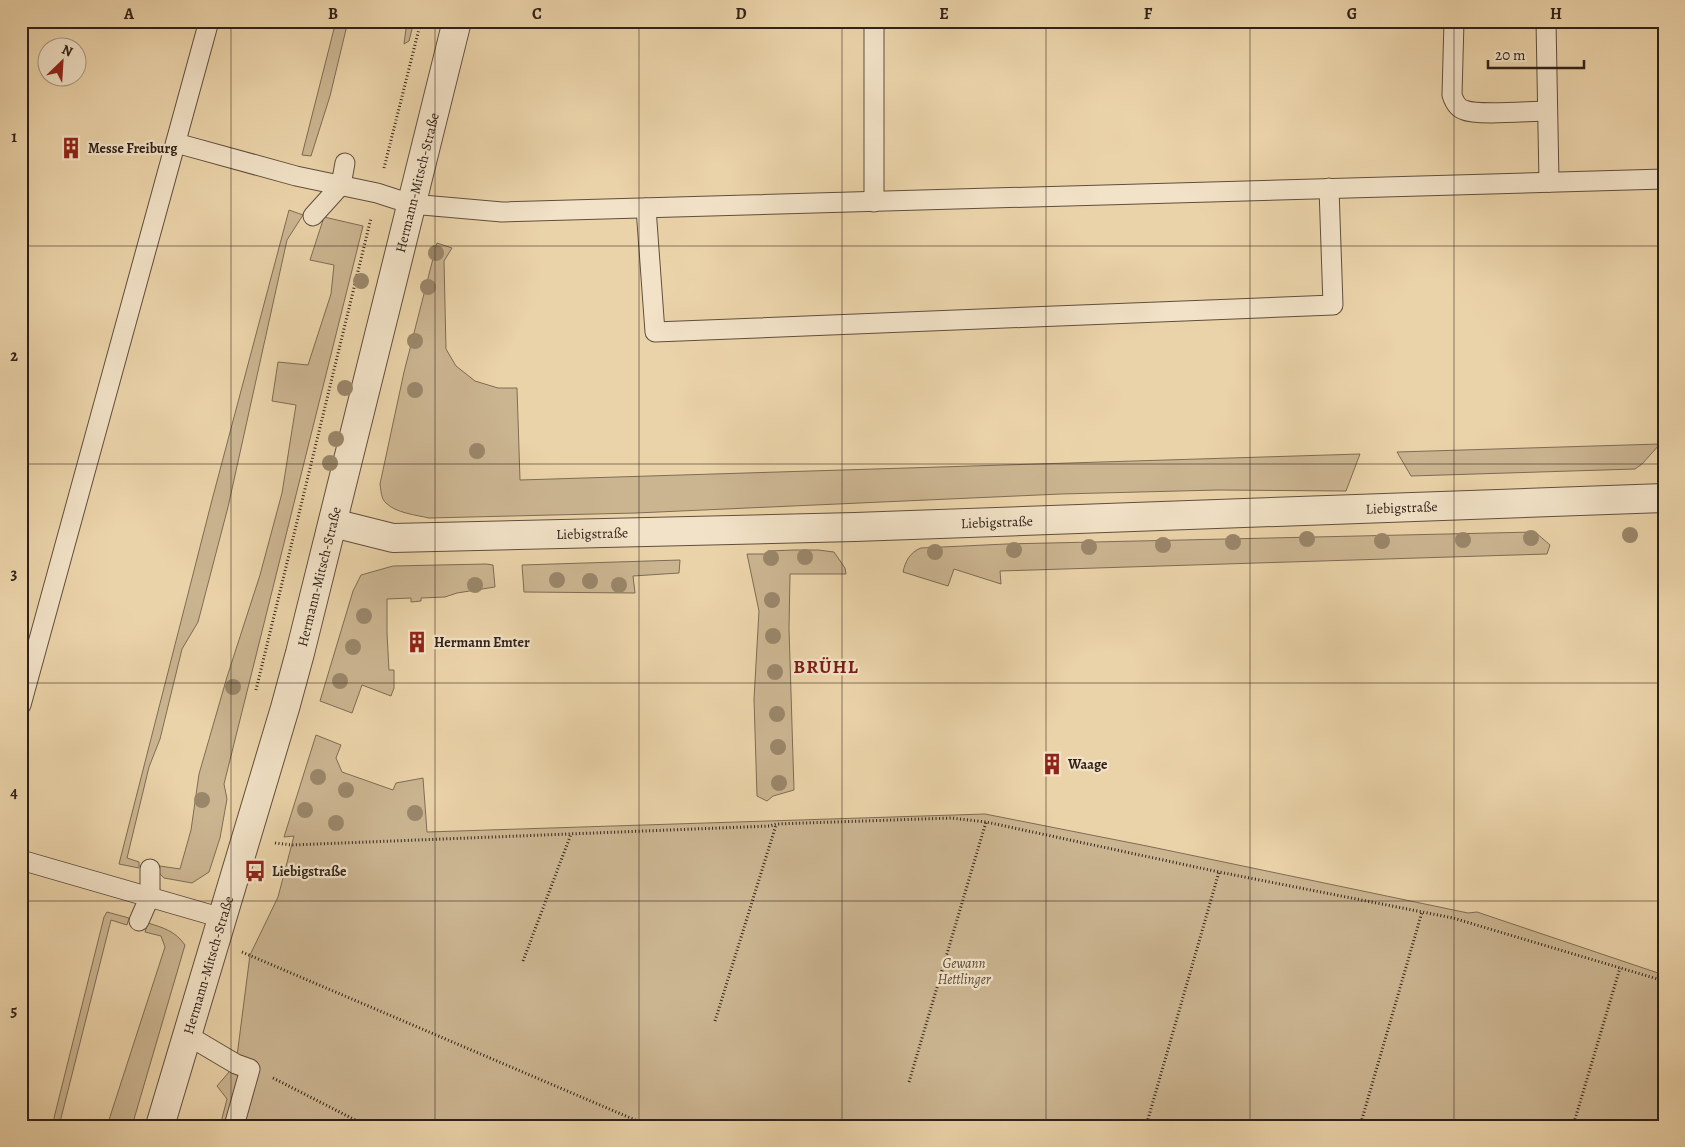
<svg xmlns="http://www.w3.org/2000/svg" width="1685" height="1147" font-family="Alegreya,serif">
	<rect width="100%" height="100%" fill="#ebd3a9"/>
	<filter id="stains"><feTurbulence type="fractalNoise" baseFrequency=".004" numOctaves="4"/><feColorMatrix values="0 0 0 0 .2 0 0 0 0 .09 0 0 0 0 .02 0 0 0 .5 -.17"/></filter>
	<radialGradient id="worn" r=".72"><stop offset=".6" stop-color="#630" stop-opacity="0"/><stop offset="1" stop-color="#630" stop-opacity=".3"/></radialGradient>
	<!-- green -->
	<g fill="#cbb591" stroke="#7e6c55">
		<polygon points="336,21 348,21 330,96 311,156 302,155"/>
		<polygon points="407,21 414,21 409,41 404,44"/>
		<polygon points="289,210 303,215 287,240 228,507 198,622 182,649 160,739 149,767 127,858 139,862 139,868 119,864 212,500"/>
		<polygon points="324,217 363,226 224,784 227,799 220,838 209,872 192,883 164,878 159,873 160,866 180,869 191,830 199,774 227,677 260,575 282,493 296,405 272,401 278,362 308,365 331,294 334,265 310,260"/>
		<path d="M 437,243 L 452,248 L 444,261 L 446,349 L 456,366 L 475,381 L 498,388 L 517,388 L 520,480 L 1360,454 L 1346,491 L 1218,490 L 1061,494 L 636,513 L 429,518 C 416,515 396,513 386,503 C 381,499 381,490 380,484 L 404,372 Z"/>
		<polygon points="1660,444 1642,464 1635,469 1411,476 1397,452"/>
		<path d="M 1535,532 L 1550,545 L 1547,554 L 1000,571 L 1001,584 L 954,569 L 948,586 L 903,572 C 905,562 910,552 921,548 L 1006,544 Z"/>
		<polygon points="794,550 818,550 834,552 845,568 846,574 790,574 789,628 794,790 773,796 767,801 757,796 754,699 759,611 747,554 766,554 768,551"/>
		<polygon points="680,560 679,573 633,576 635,593 524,592 522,565"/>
		<polygon points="486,564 493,565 495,587 457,593 445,597 421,598 421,601 411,602 411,598 387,599 387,633 389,670 394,670 394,688 391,696 362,685 352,713 320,701 353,591 361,575 393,566"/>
		<polygon points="316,735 341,745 336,758 342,772 393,790 396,783 423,778 427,832 985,814 1147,846 1468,913 1477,912 1664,975 1664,1126 220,1126 227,1099 217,1086 236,1064 250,955 278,897 294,836 284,837"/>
		<polygon points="107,912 129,918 127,925 111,920 59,1126 52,1126 104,917"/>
		<path d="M 148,923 C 164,928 175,931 185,945 L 132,1126 L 107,1126 L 165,947 L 161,936 L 145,932 Z"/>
	</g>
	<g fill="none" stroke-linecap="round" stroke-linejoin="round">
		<!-- service casing -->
		<g stroke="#604e3d" stroke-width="21">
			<g id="service">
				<path d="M 1454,21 L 1452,95 C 1454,101 1457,108 1464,110 C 1478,116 1529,111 1547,111"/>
				<polyline points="1546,21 1549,182"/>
				<polyline points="176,143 296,176 377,193 411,204 502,212 1664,179"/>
				<polyline points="874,202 874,26 878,21"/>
				<polyline points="646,208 655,332 1333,305 1329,188"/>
				<polyline points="313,216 341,185 345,163"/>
				<polyline points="21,705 209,21"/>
				<polyline points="21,860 222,918"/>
				<polyline points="139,921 150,896 150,869"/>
				<polyline points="187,1035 236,1064 250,1069 234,1126"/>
			</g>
		</g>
		<!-- minor casing -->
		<g stroke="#604e3d" stroke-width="30">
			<g id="minor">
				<path id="s1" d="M 333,523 L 393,538 L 855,527 L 1664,498"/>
				<path id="s2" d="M 160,1126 L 285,708 L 300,653 L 457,21"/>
			</g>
		</g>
		<!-- path -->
		<g stroke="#312219" stroke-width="3" stroke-dasharray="1 2.5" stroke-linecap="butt">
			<polyline points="486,27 666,21"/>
			<polyline points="384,168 421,21"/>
			<polyline points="256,690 371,218"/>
			<polyline points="275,843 292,845 770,826 776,824 951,818 986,822 1219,872 1453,918 1664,981"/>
			<polyline points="242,952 649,1126"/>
			<polyline points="523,961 571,834"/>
			<polyline points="715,1021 776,825"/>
			<polyline points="273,1078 367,1126"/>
			<polyline points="909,1082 986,822"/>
			<polyline points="1146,1126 1219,872"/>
			<polyline points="1360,1126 1422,912"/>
			<polyline points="1573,1126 1620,968"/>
		</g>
		<!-- service -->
		<use href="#service" stroke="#f2e2c7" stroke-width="19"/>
		<!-- minor -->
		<use href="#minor" stroke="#f2e2c7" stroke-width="28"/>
	</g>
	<!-- trees -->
	<g fill="#9a866a">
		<circle cx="436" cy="253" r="8"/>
		<circle cx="361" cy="281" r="8"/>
		<circle cx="428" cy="287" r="8"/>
		<circle cx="415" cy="341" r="8"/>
		<circle cx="345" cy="388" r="8"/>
		<circle cx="415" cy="390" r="8"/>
		<circle cx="336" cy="439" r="8"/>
		<circle cx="477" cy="451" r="8"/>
		<circle cx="330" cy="463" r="8"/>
		<circle cx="1630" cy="535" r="8"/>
		<circle cx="1531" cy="538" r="8"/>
		<circle cx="1307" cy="539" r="8"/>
		<circle cx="1463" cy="540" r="8"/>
		<circle cx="1382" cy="541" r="8"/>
		<circle cx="1233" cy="542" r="8"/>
		<circle cx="1163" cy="545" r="8"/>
		<circle cx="1089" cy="547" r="8"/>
		<circle cx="1014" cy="550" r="8"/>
		<circle cx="935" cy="552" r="8"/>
		<circle cx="805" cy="557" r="8"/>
		<circle cx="771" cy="558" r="8"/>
		<circle cx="557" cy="580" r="8"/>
		<circle cx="590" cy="581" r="8"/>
		<circle cx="475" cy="585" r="8"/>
		<circle cx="619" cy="585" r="8"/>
		<circle cx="772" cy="600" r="8"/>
		<circle cx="364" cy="616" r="8"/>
		<circle cx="773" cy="636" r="8"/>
		<circle cx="353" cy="647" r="8"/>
		<circle cx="775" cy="672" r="8"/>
		<circle cx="340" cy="681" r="8"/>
		<circle cx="233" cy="687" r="8"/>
		<circle cx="777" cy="714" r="8"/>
		<circle cx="778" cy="747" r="8"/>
		<circle cx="318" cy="777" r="8"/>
		<circle cx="779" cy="783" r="8"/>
		<circle cx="346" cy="790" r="8"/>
		<circle cx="202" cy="800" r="8"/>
		<circle cx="305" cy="810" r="8"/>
		<circle cx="415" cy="813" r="8"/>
		<circle cx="336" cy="823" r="8"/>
	</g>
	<!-- grid -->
	<path fill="none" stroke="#312219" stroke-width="1" stroke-opacity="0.55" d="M 231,21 L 231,1126M 435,21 L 435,1126M 639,21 L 639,1126M 842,21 L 842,1126M 1046,21 L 1046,1126M 1250,21 L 1250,1126M 1454,21 L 1454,1126M 21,246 L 1664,246M 21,464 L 1664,464M 21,683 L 1664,683M 21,901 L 1664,901"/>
	<!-- icons -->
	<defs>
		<g id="building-bare" transform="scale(1.725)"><path d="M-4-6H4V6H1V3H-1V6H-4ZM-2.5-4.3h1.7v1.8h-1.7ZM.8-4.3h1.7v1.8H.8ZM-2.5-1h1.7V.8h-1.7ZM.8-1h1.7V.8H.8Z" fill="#8f2418" stroke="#f2e2c7" stroke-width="2.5" paint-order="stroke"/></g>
		<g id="bus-bare" transform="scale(1.725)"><path d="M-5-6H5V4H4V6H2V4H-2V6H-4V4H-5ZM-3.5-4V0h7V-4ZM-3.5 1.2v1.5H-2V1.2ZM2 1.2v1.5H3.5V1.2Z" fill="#8f2418" stroke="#f2e2c7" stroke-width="2.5" paint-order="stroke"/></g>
	</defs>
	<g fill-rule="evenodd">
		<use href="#building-bare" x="71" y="148"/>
		<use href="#building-bare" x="417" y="642"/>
		<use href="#building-bare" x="1052" y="764"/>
		<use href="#bus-bare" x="255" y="871"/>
	</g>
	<g text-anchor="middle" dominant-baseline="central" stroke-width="4.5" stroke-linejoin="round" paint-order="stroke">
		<!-- poi labels -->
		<g font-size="14" font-weight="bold" fill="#312219" stroke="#f2e2c7" text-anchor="start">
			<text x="88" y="148">Messe Freiburg</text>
			<text x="434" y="642">Hermann Emter</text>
			<text x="1068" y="764">Waage</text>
			<text x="272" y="871">Liebigstraße</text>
		</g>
		<!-- street labels -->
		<g font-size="14" fill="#312219" stroke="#f2e2c7">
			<text stroke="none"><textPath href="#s2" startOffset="978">Hermann-Mitsch-Straße</textPath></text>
			<text stroke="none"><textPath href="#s1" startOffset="1071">Liebigstraße</textPath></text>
			<text stroke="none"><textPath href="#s1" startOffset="666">Liebigstraße</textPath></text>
			<text stroke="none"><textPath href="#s1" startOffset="261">Liebigstraße</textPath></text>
			<text stroke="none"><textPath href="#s2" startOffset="572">Hermann-Mitsch-Straße</textPath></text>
			<text stroke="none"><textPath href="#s2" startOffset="168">Hermann-Mitsch-Straße</textPath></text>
		</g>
		<!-- park labels -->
		<g font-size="14" font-style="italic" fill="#584737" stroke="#f2e2c7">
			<text x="964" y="963">Gewann<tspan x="964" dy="16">Hettlinger</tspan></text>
		</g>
		<!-- district labels -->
		<g font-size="19" font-weight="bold" letter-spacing="1" fill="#7a1f14" stroke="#f2e2c7">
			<text x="826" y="667">BRÜHL</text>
		</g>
	</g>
	<!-- margin -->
	<rect width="1685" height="1147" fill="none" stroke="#ebd3a9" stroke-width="55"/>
	<!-- north arrow -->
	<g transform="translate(62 62) rotate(25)"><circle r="24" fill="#f2e2c7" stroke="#a59581"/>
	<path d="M0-4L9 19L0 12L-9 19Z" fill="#8f2418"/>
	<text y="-8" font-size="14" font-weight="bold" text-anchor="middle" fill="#312219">N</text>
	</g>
	<!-- scale -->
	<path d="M1488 60v8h96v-8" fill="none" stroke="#312219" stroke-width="2.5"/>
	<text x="1495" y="60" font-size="15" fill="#312219" stroke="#f2e2c7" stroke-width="4" paint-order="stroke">20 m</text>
	<rect x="28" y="28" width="1630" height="1092" fill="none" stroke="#312219" stroke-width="2"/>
	<g font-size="16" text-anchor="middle" font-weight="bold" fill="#312219">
		<text x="129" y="19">A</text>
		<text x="333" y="19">B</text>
		<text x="537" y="19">C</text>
		<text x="741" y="19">D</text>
		<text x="944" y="19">E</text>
		<text x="1148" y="19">F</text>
		<text x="1352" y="19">G</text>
		<text x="1556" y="19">H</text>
		<text x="14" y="142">1</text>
		<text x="14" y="361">2</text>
		<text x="14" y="579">3</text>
		<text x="14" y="798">4</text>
		<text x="14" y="1016">5</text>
	</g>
	<rect width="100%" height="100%" filter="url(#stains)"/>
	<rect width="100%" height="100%" fill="url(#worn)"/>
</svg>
